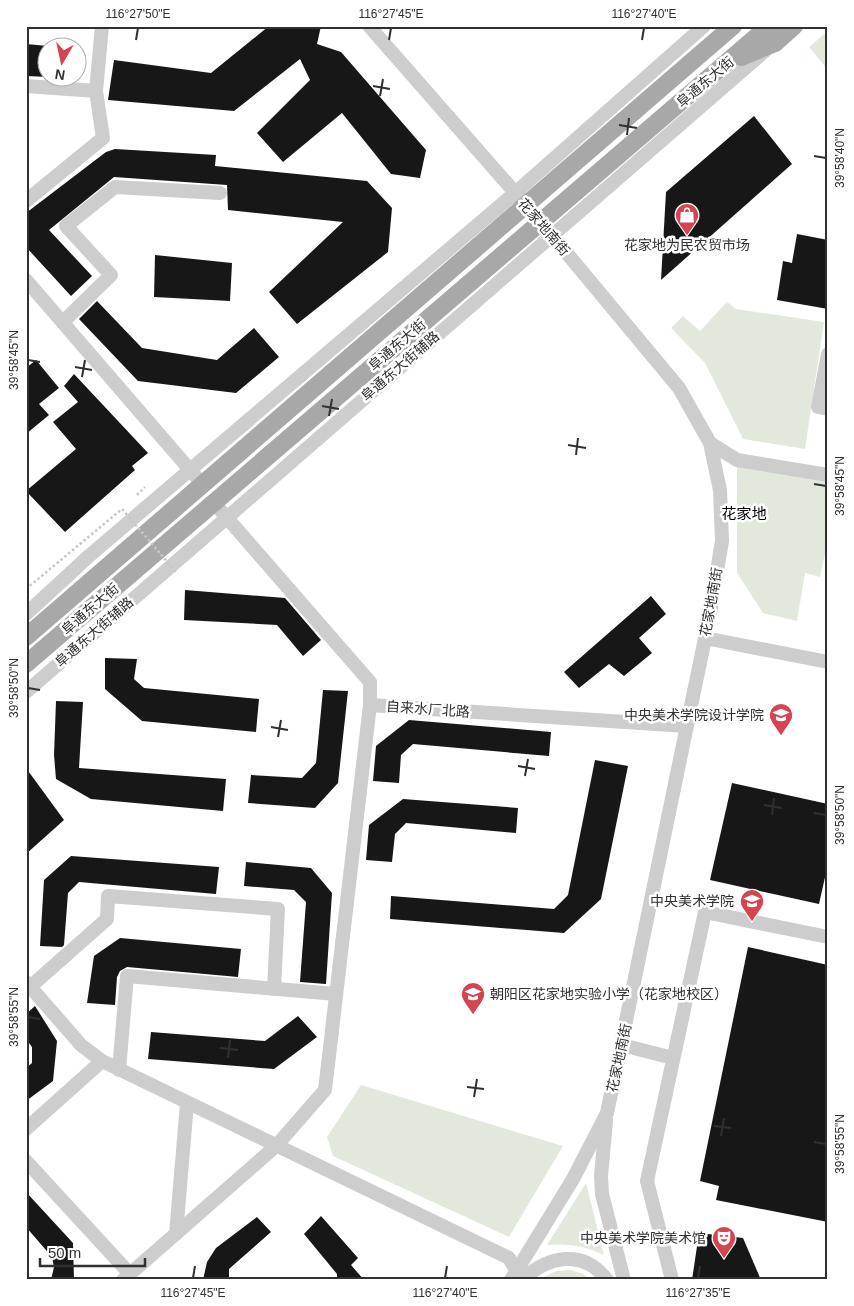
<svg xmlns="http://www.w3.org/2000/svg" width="854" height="1306" font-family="Helvetica,'Noto Sans SC',sans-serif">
	<rect width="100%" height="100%" fill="#fff"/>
	<!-- green -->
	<g fill="#e3e8dc">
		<polygon points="828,31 828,70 809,47"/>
		<polygon points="727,302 736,309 824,322 805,449 743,439 705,363 671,328 683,316 700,331"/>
		<polygon points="737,460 828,475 828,540 820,577 805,573 797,621 763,613 737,573"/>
		<polygon points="361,1085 563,1146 509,1237 333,1156 327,1137"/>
		<path d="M 586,1183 L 604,1255 C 585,1246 569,1243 547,1245 Z"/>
		<polygon points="570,1270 583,1274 592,1280 538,1280 556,1271"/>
	</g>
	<!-- building -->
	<g fill="#171717">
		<polygon points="269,26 321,26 317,44 341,52 426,150 420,178 391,174 342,113 283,162 257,133 310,80 300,59 234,111 108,100 114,60 211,73"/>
		<polygon points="26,44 48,46 48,77 26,76"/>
		<polygon points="754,116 792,164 661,280 666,192"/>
		<polygon points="115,149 216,155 215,166 367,181 392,208 388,252 297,324 269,292 343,222 228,210 227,185 114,177 49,230 92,276 71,296 26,247 26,213 106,152"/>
		<polygon points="797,234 828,240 828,309 777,300 783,261 792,263"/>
		<polygon points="155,255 232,263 230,301 154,297"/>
		<polygon points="97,301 142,348 217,360 254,328 279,357 236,393 138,381 79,319"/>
		<polygon points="36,360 59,388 39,404 49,415 26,434 26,368"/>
		<polygon points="74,374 148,453 132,466 135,470 65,532 26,491 76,449 53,422 78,402 64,386"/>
		<polygon points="185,590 285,598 321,640 303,656 277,625 184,620"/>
		<polygon points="651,596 666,614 639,638 652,653 624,676 609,664 579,688 564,672"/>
		<polygon points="105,658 137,659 134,679 144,688 259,699 256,732 142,721 105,689"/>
		<polygon points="323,690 348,691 338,783 315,808 248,803 251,775 302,778 316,763"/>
		<polygon points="56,701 83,702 79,768 226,779 223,811 91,799 56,779 54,755"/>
		<polygon points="409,720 551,732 549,756 413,744 401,755 399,783 373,781 376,746"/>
		<polygon points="595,760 628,766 601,899 564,933 390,919 391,896 554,909 568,895"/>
		<polygon points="26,768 64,820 26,854"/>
		<polygon points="732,783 828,804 828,864 819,904 710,880"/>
		<polygon points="403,799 518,808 516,833 406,823 395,834 392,862 366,860 369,825"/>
		<polygon points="71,856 219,867 216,894 79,882 68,893 64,945 62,947 40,946 44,880"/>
		<polygon points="246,862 311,868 332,893 326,984 300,982 306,902 294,890 244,886"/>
		<polygon points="120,938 241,949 238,977 127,967 120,971 117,977 115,1005 87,1003 94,956"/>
		<polygon points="748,947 828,965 828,1222 716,1200 719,1186 700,1181"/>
		<polygon points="35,1006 57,1041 53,1081 26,1101 26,1068 32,1063 32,1047 26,1039 26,1014"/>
		<polygon points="298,1016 317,1037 274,1069 148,1059 151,1032 265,1041"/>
		<polygon points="26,1192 73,1243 74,1280 51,1280 54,1267 52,1257 26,1227"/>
		<polygon points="321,1216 358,1258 351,1265 364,1280 337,1280 337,1274 304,1234"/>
		<polygon points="257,1217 271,1232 229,1269 229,1280 203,1280 207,1262 216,1248"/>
		<polygon points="699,1233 743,1238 761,1280 692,1280"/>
	</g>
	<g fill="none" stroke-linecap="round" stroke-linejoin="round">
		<!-- path -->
		<polyline stroke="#c7c7c7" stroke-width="2.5" stroke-dasharray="2.5 2.5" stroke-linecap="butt" points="137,495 145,487"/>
		<!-- minor -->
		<g stroke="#cdcdcd" stroke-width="14">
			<polyline points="369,26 540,221 679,388 710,443 720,490 722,541 709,619 607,1113 573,1179 511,1280"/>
			<polyline points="26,86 96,91"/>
			<polyline points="26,201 103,138 96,91 102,26"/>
			<polyline points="26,280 197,478"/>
			<polyline points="64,321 111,275 66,226 115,187 220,193"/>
			<polyline points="828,354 818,407 828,409"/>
			<polyline points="710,443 737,460 828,475"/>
			<polyline points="221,511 370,682 370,705 686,726"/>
			<polyline points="26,614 89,556 515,193 704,26"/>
			<polyline points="705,638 828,662"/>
			<polyline points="26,692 766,50"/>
			<polyline points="26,982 81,1045 102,1061 509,1258 520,1277"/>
			<polyline points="30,987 107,919 108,896 278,909 274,989"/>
			<polyline points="622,1045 673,1058"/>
			<polyline points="119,1070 127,976 336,994"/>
			<polyline points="606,1121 601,1176 602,1194 624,1280"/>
			<polyline points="26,1129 102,1061"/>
			<polyline points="26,1161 130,1274"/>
			<polyline points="176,1234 187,1103"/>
			<polyline points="123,1280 276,1146 325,1090 370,705"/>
			<path d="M 522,1280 C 548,1256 583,1248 607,1280"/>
			<polyline points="672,1280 647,1181 705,912 828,937"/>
		</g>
		<!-- major -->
		<g stroke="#a8a8a8" stroke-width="18">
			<polyline points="741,57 775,43 794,26"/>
			<polyline points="26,637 733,26"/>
			<polyline points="26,664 769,26"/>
		</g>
		<!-- path-bridge -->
		<polyline stroke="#c7c7c7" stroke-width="2.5" stroke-dasharray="2.5 2.5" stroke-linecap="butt" points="26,589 122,509 177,573"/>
	</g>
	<!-- ticks -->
	<path fill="none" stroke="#303030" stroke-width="2" d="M 136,40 L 138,28M 389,40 L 391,28M 642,40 L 644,28M 373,86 L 390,89M 380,96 L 383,79M 619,125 L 637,128M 627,135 L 629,118M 814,156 L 826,158M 28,360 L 40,362M 75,367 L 92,370M 82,377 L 85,360M 322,406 L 339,409M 329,416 L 332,399M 568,445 L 586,448M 576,455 L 578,438M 814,484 L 826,486M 28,688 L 40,690M 271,727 L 288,730M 278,737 L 281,720M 518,766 L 535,769M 525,776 L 528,759M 764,805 L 782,808M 814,813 L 826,815M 772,815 L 774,798M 28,1017 L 40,1019M 220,1048 L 238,1050M 228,1058 L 230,1040M 467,1087 L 484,1089M 474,1097 L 477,1079M 714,1126 L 731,1128M 721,1136 L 724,1118M 814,1142 L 826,1144M 193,1278 L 195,1266M 445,1278 L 447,1266M 698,1278 L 700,1266"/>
	<!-- icons -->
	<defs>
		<g id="shop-pin" transform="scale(1.25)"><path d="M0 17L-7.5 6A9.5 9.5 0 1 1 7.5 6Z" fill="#d54450" stroke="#fff"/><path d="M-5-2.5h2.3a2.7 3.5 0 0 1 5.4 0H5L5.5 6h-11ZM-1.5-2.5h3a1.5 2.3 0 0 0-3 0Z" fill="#fff"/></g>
		<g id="university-pin" transform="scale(1.25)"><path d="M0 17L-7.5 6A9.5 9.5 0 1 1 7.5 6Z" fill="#d54450" stroke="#fff"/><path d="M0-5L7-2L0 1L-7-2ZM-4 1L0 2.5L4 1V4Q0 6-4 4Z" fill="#fff"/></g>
		<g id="school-pin" transform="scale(1.25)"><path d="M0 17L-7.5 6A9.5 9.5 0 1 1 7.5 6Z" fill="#d54450" stroke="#fff"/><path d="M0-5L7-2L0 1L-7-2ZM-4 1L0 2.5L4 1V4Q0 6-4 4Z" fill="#fff"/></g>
		<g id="theatre-pin" transform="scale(1.25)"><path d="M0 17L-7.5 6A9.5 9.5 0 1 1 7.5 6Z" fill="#d54450" stroke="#fff"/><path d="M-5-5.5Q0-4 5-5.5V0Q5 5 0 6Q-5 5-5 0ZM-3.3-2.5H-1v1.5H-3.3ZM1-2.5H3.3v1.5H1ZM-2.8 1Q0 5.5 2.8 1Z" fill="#fff"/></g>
	</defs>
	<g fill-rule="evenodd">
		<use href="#shop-pin" x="687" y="215"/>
		<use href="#university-pin" x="781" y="715"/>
		<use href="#university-pin" x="752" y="901"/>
		<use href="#school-pin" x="473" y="994"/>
		<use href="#theatre-pin" x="724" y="1238"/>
	</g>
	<g text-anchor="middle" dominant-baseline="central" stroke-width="5" stroke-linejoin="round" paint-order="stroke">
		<!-- street labels -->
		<g font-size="14" fill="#303030" stroke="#fff">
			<text transform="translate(705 82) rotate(-40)">阜通东大街</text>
			<text transform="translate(544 227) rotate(49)">花家地南街</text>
			<text transform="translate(397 345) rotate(-41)">阜通东大街</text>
			<text transform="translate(400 366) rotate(-41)">阜通东大街辅路</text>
			<text transform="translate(711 602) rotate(-80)">花家地南街</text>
			<text transform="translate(90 609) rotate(-41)">阜通东大街</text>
			<text transform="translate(94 632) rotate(-41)">阜通东大街辅路</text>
			<text transform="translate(428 709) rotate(4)">自来水厂北路</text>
			<text transform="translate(619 1058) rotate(-78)">花家地南街</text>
		</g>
		<!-- poi labels -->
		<g font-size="14" fill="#303030" stroke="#fff" text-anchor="end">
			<text x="687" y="245" text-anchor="middle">花家地为民农贸市场</text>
			<text x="764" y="715">中央美术学院设计学院</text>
			<text x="734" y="901">中央美术学院</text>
			<text x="490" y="994" text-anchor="start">朝阳区花家地实验小学（花家地校区）</text>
			<text x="706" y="1238">中央美术学院美术馆</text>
		</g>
		<!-- neighbourhood labels -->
		<g font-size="15" fill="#000" stroke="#fff">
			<text x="744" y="513">花家地</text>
		</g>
	</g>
	<!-- border -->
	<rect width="854" height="1306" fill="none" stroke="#ffffff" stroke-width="55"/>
	<!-- north arrow -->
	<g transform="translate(62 62) rotate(189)"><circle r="24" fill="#ffffff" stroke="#acacac"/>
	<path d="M0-4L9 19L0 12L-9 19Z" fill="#d54450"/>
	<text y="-8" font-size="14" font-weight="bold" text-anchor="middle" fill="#303030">N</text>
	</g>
	<!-- scale -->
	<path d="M40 1258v8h105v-8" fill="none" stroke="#303030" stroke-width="2.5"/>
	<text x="48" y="1258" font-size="15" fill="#303030" stroke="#ffffff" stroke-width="4" paint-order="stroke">50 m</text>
	<rect x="28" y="28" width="798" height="1250" fill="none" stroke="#303030" stroke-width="2"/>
	<g font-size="12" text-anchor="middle" fill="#303030">
		<text x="138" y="18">116°27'50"E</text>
		<text x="391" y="18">116°27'45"E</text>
		<text x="644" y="18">116°27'40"E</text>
		<text transform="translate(840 158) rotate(-90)" y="4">39°58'40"N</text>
		<text transform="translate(14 360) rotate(-90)" y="4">39°58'45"N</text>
		<text transform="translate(840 486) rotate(-90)" y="4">39°58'45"N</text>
		<text transform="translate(14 688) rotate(-90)" y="4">39°58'50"N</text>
		<text transform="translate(840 815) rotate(-90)" y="4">39°58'50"N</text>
		<text transform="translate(14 1017) rotate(-90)" y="4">39°58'55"N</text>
		<text transform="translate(840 1144) rotate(-90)" y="4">39°58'55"N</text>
		<text x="193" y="1297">116°27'45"E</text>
		<text x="445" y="1297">116°27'40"E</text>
		<text x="698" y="1297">116°27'35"E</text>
	</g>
</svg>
